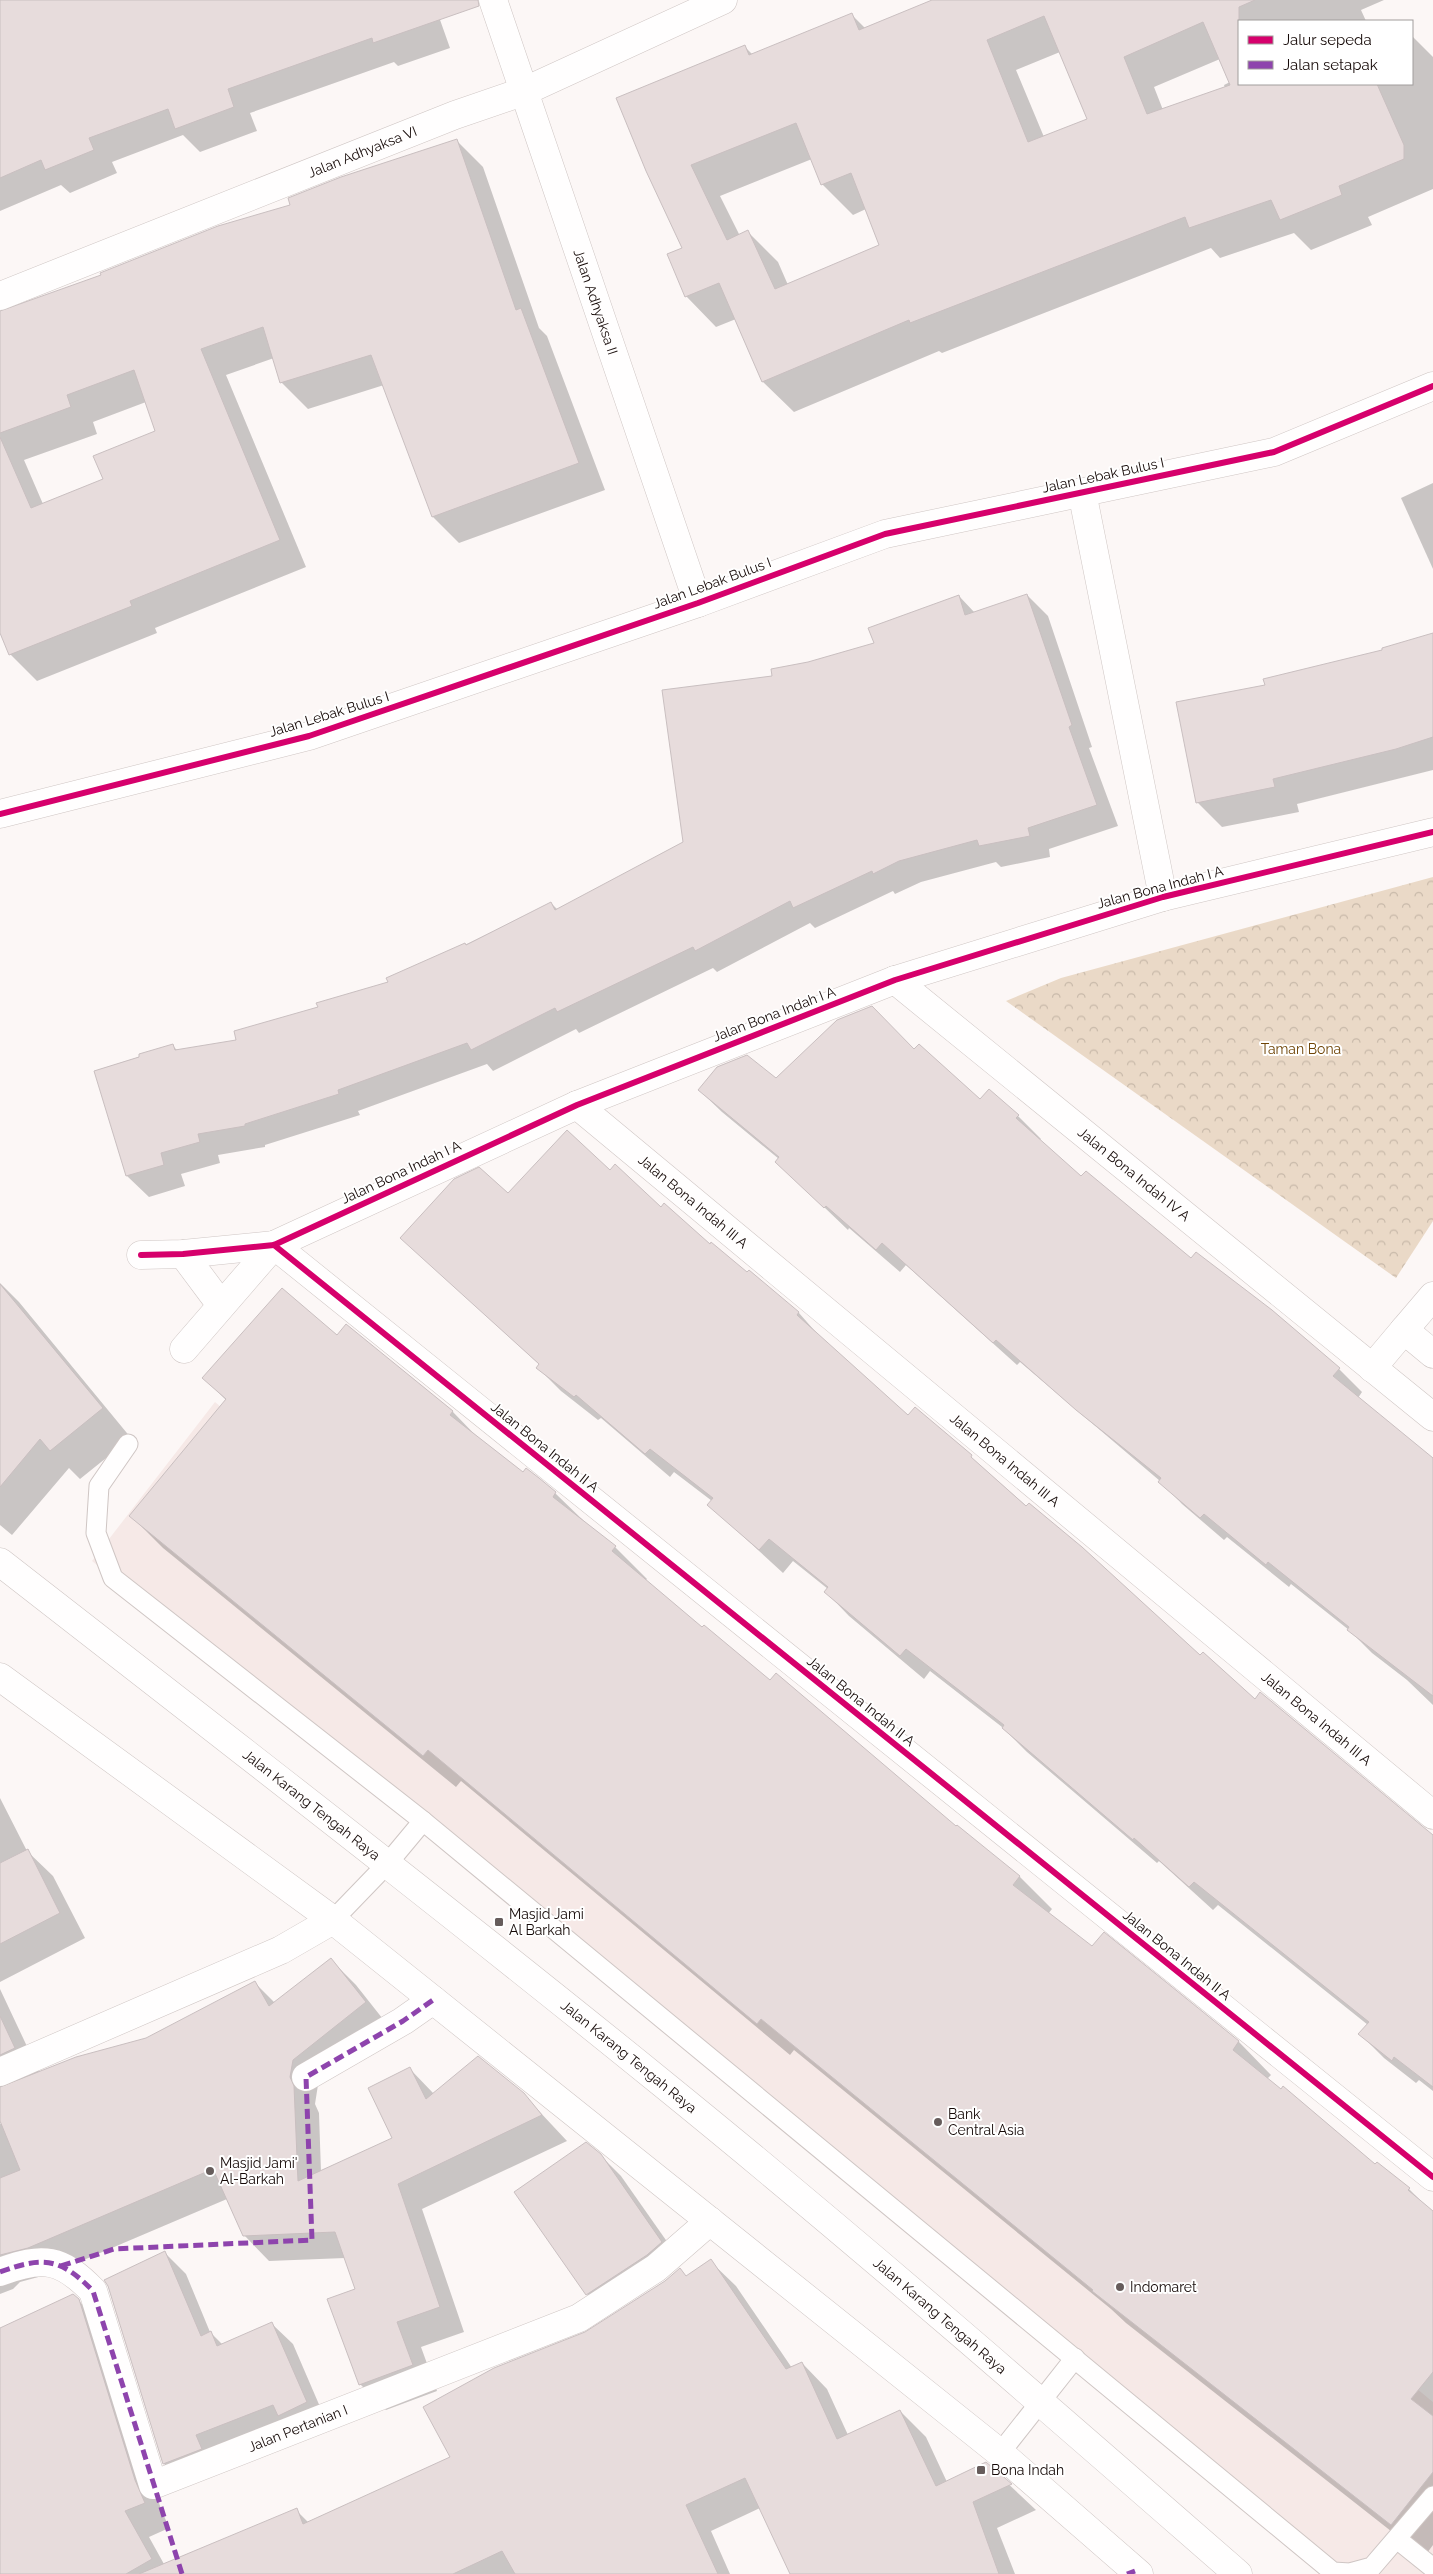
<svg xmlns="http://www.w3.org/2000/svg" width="1433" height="2574" font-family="Raleway,sans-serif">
	<defs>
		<pattern id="park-crowns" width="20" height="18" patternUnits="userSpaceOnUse" patternTransform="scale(1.25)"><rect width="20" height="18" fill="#ead9c7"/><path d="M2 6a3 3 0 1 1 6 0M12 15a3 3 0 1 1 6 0" fill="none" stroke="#c8b9a9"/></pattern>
	</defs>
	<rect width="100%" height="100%" fill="#fcf7f6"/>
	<!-- built -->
	<polygon fill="#f6e9e7" points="215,1402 1433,2402 1433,2574 1340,2574 1327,2558 92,1561"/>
	<!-- park -->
	<polygon fill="url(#park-crowns)" points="1433,877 1433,1221 1396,1278 1006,1001 1061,978"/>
	<!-- shadow -->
	<g fill="#0003" fill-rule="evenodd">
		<polygon points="0,0 433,0 450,48 398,66 394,62 250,113 257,131 200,152 183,135 112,162 117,173 70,193 61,185 0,211"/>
		<path d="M 935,0 L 1384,0 L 1361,10 L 1366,21 L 1239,21 L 1239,84 L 1412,84 L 1412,36 L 1433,57 L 1433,189 L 1368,217 L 1372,225 L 1311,250 L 1294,233 L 1220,258 L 1211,248 L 942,353 L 939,351 L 794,412 L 763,382 L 736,319 L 716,327 L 686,296 L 684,248 L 647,171 L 745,47 L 753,55 L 852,15 L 865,28 ZM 1060,52 L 1088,120 L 1044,137 L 1016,70 ZM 1220,59 L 1230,82 L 1224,85 L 1225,88 L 1163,110 L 1154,87 ZM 812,159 L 822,184 L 853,215 L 866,209 L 881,245 L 788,285 L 778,262 L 748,232 L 740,236 L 720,196 Z"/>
		<path d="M 456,140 L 483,167 L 539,328 L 547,336 L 605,490 L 459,543 L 433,517 L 384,385 L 308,409 L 281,382 L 274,358 L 226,375 L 306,567 L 155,628 L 157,633 L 37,681 L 10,654 L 0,629 L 0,314 L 291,206 ZM 146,402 L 156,432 L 104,480 L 43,504 L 24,460 L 97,434 L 93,422 Z"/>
		<polygon points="1433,483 1433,569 1401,498"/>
		<polygon points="1027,595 1048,616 1092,747 1089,748 1118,826 1049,849 1050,857 1001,867 996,862 921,882 895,894 893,891 815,928 810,923 717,972 713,968 579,1033 576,1029 493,1071 487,1064 358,1111 360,1115 265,1145 265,1147 218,1155 220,1163 181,1174 185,1186 149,1197 127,1176 95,1071 173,1046 178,1051 237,1041 389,982 551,903 558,910 684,842 774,677 808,663 875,644 959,596 975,613"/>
		<polygon points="1433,634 1433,770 1297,804 1299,812 1222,827 1197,802 1267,686"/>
		<polygon points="915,1051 980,1100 1018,1116 1041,1139 1039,1141 1081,1178 1191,1260 1271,1311 1339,1369 1362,1392 1358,1398 1433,1460 1433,1705 1407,1680 1372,1653 1349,1630 1291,1584 1289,1587 1227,1537 1224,1540 1182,1504 1160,1481 1020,1362 1017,1365 906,1265 900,1272 849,1228 848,1230 800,1184 779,1159 722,1112 699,1090 776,1080"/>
		<polygon points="610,1172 747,1274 749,1272 799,1313 821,1338 908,1417 915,1409 1200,1657 1433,1837 1433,2091 1419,2080 1416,2083 1384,2058 1360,2034 1368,2025 1218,1905 1213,1910 1159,1861 1157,1863 1027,1752 1002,1727 930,1671 924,1679 849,1616 826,1592 828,1589 793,1561 783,1573 709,1505 712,1501 674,1472 670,1477 601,1418 598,1420 561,1391 538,1368 540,1365 402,1238 508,1195"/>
		<polygon points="0,1283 19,1302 131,1438 80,1479 69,1468 12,1535 0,1525"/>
		<polygon points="346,1326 453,1412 483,1443 523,1473 526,1470 555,1493 588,1525 615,1547 647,1579 645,1581 702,1629 1020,1877 1052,1909 1048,1914 1093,1948 1104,1934 1239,2042 1271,2075 1267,2079 1375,2166 1377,2163 1409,2189 1433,2213 1433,2545 1424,2557 1126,2323 1111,2309 794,2050 790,2055 461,1781 456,1787 163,1548 131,1516 226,1400 204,1378 337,1337"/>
		<polygon points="0,1798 27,1851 53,1876 85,1938 0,1982"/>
		<polygon points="330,1959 356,1985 390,2028 318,2085 315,2104 319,2113 321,2172 394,2139 410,2069 434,2094 523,2094 567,2141 422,2209 464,2332 421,2347 437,2391 386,2410 360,2384 357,2290 345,2258 269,2261 244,2235 227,2199 53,2273 20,2282 13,2289 0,2294 0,2124 2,2123 0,2117 0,1989 40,2074 147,2040 255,1983 275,2003"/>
		<polygon points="600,2155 621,2176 682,2263 608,2314 587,2294"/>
		<polygon points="165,2253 186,2274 210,2332 223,2345 272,2324 293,2344 327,2423 185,2484 164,2464 109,2286"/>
		<polygon points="710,2261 736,2286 792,2368 802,2363 827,2389 848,2435 900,2411 926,2437 947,2482 986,2463 1036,2510 997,2528 1015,2574 791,2574 760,2508 711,2531 730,2574 0,2574 0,2329 73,2295 104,2326 160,2506 169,2528 149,2537 164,2564 296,2510 309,2523 452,2458 585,2334 665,2282 680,2270 687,2277"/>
	</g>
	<!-- building -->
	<g fill="#e7dcdc" stroke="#c9bfc0" fill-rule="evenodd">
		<polygon points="0,0 478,0 479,6 373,43 372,38 228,89 234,107 175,129 168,109 89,138 94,150 45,170 41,160 0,178"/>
		<path d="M 932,0 L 1255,0 L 1239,7 L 1239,84 L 1377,84 L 1404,145 L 1404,159 L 1339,186 L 1342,195 L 1280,220 L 1271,200 L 1189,228 L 1185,217 L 910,323 L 909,320 L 762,382 L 719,283 L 685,297 L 667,254 L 682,248 L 646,171 L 616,98 L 745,45 L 749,55 L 852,13 L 859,30 ZM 1044,16 L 1087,119 L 1028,142 L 987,40 ZM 1203,22 L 1230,85 L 1147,114 L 1124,57 ZM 796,123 L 821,185 L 851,173 L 879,245 L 775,289 L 748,230 L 727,240 L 691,165 Z"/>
		<polygon points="457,139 516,310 521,308 579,463 432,517 371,355 280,383 263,327 201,349 280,540 130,601 132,606 9,655 0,633 0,437 31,508 103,479 93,456 155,431 134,370 67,395 71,407 0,433 0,311 101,275 100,273 218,226 290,205 288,198 341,177"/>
		<polygon points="1027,594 1072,725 1069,727 1097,805 1028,828 1030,836 979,846 977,840 899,861 873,874 872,871 793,908 790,901 695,951 693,947 557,1012 555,1008 471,1050 467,1043 338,1090 339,1094 245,1124 245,1126 198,1134 200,1142 161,1153 164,1165 126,1176 94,1071 139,1057 139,1054 173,1044 175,1050 236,1040 234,1031 318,1007 316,1003 388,982 386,978 465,943 466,945 551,902 555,910 683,842 662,690 772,676 771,669 808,662 874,643 868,628 959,595 965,615"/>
		<polygon points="1433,633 1433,737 1396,749 1273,779 1275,787 1196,803 1176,702 1265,685 1263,679 1382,650 1382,648"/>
		<polygon points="872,1006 914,1049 919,1044 980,1099 989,1089 1019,1115 1016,1118 1081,1176 1086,1171 1191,1258 1196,1252 1272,1310 1340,1368 1333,1376 1433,1458 1433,1696 1347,1630 1349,1627 1268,1562 1266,1565 1204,1514 1200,1518 1158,1482 1161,1478 1076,1410 996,1340 993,1343 882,1243 876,1250 826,1206 824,1208 775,1162 779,1157 698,1090 717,1067 747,1055 776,1078 837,1020"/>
		<polygon points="567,1130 610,1170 615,1164 661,1207 664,1203 710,1244 711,1242 747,1272 749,1270 799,1312 797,1315 908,1415 915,1407 972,1455 971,1457 1026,1506 1029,1503 1082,1547 1200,1655 1203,1652 1255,1699 1260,1692 1433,1835 1433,2087 1394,2057 1392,2061 1358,2034 1369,2022 1194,1882 1189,1887 1134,1838 1133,1840 1002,1728 1004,1725 906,1649 900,1656 824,1592 828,1587 769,1539 759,1550 707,1505 713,1498 650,1449 645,1454 576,1395 574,1397 536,1368 539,1364 400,1238 454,1179 479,1167 508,1193"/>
		<polygon points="0,1284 103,1408 50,1451 40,1439 0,1487"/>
		<polygon points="282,1288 337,1335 346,1324 453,1411 450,1415 523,1472 526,1468 539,1478 556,1492 553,1497 616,1546 612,1551 702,1627 704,1625 770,1680 776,1673 956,1826 957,1825 1020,1876 1013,1885 1092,1946 1104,1932 1239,2041 1233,2050 1281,2089 1283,2086 1375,2164 1377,2162 1410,2188 1408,2190 1433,2211 1433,2372 1411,2399 1433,2416 1433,2472 1391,2525 1092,2291 1093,2290 761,2019 757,2024 428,1750 423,1756 129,1516 226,1399 202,1378"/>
		<polygon points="28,1849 60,1913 0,1944 0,1863"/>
		<polygon points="331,1958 366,2002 293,2060 290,2077 294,2086 298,2181 392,2138 368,2088 410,2067 426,2099 478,2056 524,2093 542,2115 398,2184 440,2307 397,2322 413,2365 359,2385 327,2299 355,2289 335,2232 243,2236 213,2169 28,2248 0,2255 0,2178 20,2170 0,2121 0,2087 76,2057 146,2038 255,1981 269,2006"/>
		<polygon points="0,2016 15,2048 0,2055"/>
		<polygon points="586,2142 601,2154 662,2242 647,2255 586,2295 514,2192"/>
		<polygon points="165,2251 201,2336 211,2331 217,2346 272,2322 307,2402 278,2416 273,2405 196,2435 202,2449 163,2464 108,2286 104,2280"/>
		<polygon points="711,2259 786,2369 802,2362 837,2439 900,2410 936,2486 986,2462 1012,2484 973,2502 999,2574 790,2574 745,2478 686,2505 718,2574 515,2574 502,2551 453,2574 139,2574 297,2508 303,2524 450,2457 423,2407 494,2368 585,2332 665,2281 680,2268 686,2276"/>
		<polygon points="73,2294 79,2299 135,2480 145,2503 125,2511 152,2559 126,2574 0,2574 0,2328"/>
	</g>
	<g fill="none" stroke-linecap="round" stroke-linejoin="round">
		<!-- service casing -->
		<g stroke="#cfc6c4" stroke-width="21">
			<g id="service">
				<polyline points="128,1444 99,1486 96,1533 113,1578 423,1821 1333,2572 1350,2573 1372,2567 1433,2496"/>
				<polyline points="333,1920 388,1863 423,1821"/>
				<polyline points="1000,2453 1075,2358"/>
				<polyline points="1397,2539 1433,2568"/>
			</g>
		</g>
		<!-- minor casing -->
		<g stroke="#cfc6c4" stroke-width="29">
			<g id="minor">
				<path id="s1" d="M 493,0 L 698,603"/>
				<path id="s2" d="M 0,296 L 455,115 L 525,91 L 723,0"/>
				<polyline points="1082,492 1163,897"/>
				<path id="s3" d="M 895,980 L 1433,1417"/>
				<path id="s4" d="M 577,1105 L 1433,1815"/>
				<polyline points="274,1245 1433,2177"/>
				<polyline points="183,1254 221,1305"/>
				<polyline points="141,1255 183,1254 274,1245 577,1105 895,980 1163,897 1433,832"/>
				<polyline points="1404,1330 1433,1296"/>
				<polyline points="184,1349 274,1245"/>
				<polyline points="1372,1368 1404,1330 1433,1354"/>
				<polyline points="0,2072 281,1950 333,1920"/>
				<polyline points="306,2077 403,2021 433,2000"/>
				<path id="s5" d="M 0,2272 C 43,2256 61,2258 93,2291 L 153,2485 L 579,2318 L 656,2268 L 710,2221"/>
			</g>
		</g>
		<!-- tertiary casing -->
		<g stroke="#cfc6c4" stroke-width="29">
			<polyline id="tertiary" points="0,814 309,736 698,603 885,534 1274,452 1433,386"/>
		</g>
		<!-- secondary casing -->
		<g stroke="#cfc6c4" stroke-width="29">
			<g id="secondary">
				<path id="s6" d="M 0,1562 C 222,1735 445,1907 663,2084 C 859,2243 1049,2409 1238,2574"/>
				<polyline points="0,1677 333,1920 1000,2453 1139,2574"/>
			</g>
		</g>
		<!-- service -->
		<use href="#service" stroke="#fffefe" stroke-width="19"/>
		<!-- minor -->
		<use href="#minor" stroke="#fffefe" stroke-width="28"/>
		<!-- tertiary -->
		<use href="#tertiary" stroke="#fffefe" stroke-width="28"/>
		<!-- secondary -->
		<use href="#secondary" stroke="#fffefe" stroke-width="28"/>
		<!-- quiet -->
		<g stroke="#8e44ad" stroke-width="5" stroke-dasharray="10 5" stroke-linecap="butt">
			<polyline points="61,2266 114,2249 312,2240 306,2077 403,2021 433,2000"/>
			<path d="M 0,2272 C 43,2256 61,2258 93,2291 L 182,2574"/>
			<polyline points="1127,2574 1135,2571"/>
		</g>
		<!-- cycleway casing -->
		<g stroke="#fff" stroke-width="9">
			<g id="cycleway">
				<polyline points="0,814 309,736 698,603 885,534 1274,452 1433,386"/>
				<polyline points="274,1245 1433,2177"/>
				<polyline points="141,1255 183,1254 274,1245 577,1105 895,980 1163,897 1433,832"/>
			</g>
		</g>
		<!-- cycleway -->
		<use href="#cycleway" stroke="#d6006c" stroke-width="6"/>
	</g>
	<!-- markers -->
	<g fill="#665c5b" stroke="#fff" stroke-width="2">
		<rect x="494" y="1917" width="10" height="10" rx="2.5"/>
		<circle cx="938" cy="2122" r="5"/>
		<circle cx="210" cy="2171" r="5"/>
		<circle cx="1120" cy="2287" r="5"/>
		<rect x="976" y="2465" width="10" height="10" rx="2.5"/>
	</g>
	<g text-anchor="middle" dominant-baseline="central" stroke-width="4" stroke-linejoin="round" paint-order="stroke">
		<!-- street labels -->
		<g font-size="14" fill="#150907" stroke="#fff">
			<text stroke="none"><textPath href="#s2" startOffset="390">Jalan Adhyaksa VI</textPath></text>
			<text stroke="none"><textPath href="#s1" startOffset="319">Jalan Adhyaksa II</textPath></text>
			<text transform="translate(1103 475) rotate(-12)">Jalan Lebak Bulus I</text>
			<text transform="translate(712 583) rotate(-20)">Jalan Lebak Bulus I</text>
			<text transform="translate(329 714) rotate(-17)">Jalan Lebak Bulus I</text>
			<text transform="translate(1160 887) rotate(-15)">Jalan Bona Indah I A</text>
			<text transform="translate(774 1014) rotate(-21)">Jalan Bona Indah I A</text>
			<text transform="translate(401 1172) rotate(-25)">Jalan Bona Indah I A</text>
			<text stroke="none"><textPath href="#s3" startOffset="308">Jalan Bona Indah IV A</textPath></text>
			<text stroke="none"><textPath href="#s4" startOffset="151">Jalan Bona Indah III A</textPath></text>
			<text transform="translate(545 1447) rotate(39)">Jalan Bona Indah II A</text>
			<text stroke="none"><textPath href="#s4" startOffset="556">Jalan Bona Indah III A</textPath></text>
			<text transform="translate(861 1701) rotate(39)">Jalan Bona Indah II A</text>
			<text stroke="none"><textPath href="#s4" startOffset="961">Jalan Bona Indah III A</textPath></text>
			<text stroke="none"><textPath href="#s6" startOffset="395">Jalan Karang Tengah Raya</textPath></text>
			<text transform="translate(1177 1955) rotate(39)">Jalan Bona Indah II A</text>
			<text stroke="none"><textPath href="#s6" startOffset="800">Jalan Karang Tengah Raya</textPath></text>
			<text stroke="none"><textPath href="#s6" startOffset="1205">Jalan Karang Tengah Raya</textPath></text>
			<text stroke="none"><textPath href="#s5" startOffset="462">Jalan Pertanian I</textPath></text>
		</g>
		<!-- park labels -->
		<g font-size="14" fill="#6f4507" stroke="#fff">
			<text x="1301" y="1049">Taman Bona</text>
		</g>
		<!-- poi labels -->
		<g font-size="14" fill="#150907" stroke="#fff" text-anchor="start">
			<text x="509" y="1914">Masjid Jami<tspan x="509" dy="16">Al Barkah</tspan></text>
			<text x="948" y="2114">Bank<tspan x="948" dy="16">Central Asia</tspan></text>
			<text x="220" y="2163">Masjid Jami'<tspan x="220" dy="16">Al-Barkah</tspan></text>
			<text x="1130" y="2287">Indomaret</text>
			<text x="991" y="2470">Bona Indah</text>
		</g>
	</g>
	<!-- legend -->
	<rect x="1238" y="20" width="175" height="65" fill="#ffffff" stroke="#a19d9c"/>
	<rect x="1248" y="36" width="25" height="8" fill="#d6006c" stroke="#a19d9c"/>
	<text x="1283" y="45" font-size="15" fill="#150907">Jalur sepeda</text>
	<rect x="1248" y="61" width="25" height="8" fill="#8e44ad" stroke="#a19d9c"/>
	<text x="1283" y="70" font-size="15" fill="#150907">Jalan setapak</text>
</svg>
